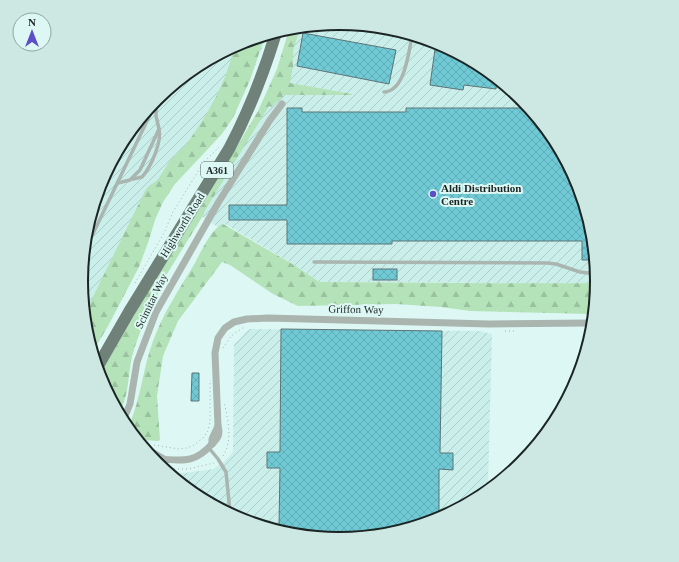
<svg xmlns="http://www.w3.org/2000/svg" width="679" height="562" font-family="Georgia,serif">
	<defs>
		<pattern id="industrial-furrows" width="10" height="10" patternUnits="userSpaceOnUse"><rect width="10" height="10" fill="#caefea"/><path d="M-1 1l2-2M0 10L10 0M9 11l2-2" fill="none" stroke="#adcdc9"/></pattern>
		<pattern id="forest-firs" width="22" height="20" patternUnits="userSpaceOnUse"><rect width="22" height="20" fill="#b4e2b9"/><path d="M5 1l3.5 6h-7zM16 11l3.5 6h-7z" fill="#9ac29f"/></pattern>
		<pattern id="building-cross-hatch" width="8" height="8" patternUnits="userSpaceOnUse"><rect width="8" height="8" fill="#6fcad5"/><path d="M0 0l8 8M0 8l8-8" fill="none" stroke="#60adb7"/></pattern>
	</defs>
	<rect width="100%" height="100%" fill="#ddf8f4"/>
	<!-- industrial -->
	<g fill="url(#industrial-furrows)">
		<polygon points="340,23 438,43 522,99 578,182 597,283 544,284 415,282 322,282 318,281 294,265 227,225 223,224 218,227 198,214 269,95 292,32"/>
		<polygon points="266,38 247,87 226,129 170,185 95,347 82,281 101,182 157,98 241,43"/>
		<polygon points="249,329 479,331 492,334 488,486 438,519 339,539 241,519 170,472 185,473 213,469 225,461 233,452 234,344"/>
	</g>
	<!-- forest -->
	<g fill="url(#forest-firs)">
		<path d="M 299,31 L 293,51 L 293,66 L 290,83 L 352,94 L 352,95 L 283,95 L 282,99 L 276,102 L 272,107 L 269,106 L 204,212 L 204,214 L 162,282 L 161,288 C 150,310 138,333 132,357 C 128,374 129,394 121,409 L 101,380 L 100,374 L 174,247 L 200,208 L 258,111 L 277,69 L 288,33 Z"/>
		<path d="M 264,38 L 250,80 L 233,118 L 221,135 L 175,184 L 163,202 L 155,220 L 149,240 L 139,267 L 107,328 L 95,348 L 87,309 L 146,189 C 149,185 151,185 155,182 C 160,179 167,163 173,157 C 178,151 184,148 188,142 C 208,114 227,81 234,47 L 241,43 Z"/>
		<path d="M 223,224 L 294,265 L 318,281 L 322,282 C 414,282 505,284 597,283 L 591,314 L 470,311 L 441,307 L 396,304 L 298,306 L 273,294 L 230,265 L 222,262 L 178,321 L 163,356 L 157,396 L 160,440 L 158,441 L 142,440 L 130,423 C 141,397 143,368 153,341 C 163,313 180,288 195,263 C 200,253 210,233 218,227 C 220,225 220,225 223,224 Z"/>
	</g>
	<!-- building -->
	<g fill="url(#building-cross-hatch)" stroke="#5c7477">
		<polygon points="303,33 396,50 389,84 297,66"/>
		<polygon points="436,42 497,82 496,89 464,85 463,90 430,85"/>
		<polygon points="287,108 302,108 302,112 406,112 406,108 528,108 578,182 593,260 582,260 582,241 392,241 392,244 287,244 287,220 229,220 229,205 287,205"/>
		<polygon points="111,168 114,169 100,197 98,196 101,182"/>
		<rect x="373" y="269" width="24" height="11"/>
		<polygon points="281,329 442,331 440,453 453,453 453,470 439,469 439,519 339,539 279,527 280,468 267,468 267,452 280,452"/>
		<polygon points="192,373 199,373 199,401 191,401"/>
	</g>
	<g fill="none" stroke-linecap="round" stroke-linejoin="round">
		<!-- path -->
		<g stroke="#9fb4b1" stroke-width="1" stroke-dasharray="1 3" stroke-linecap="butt">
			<polyline points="135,283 164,233 173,212 204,162 219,147"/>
			<polyline points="505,331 516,331"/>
			<polyline points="223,348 231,336 244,327"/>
			<polyline points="154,445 179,449 187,448 194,445 203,438 208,431 210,422 210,380"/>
			<path d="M 223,456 C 233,441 228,419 224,402"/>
			<polyline points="166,469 188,469 214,463"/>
		</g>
		<!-- service -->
		<g stroke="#aab5b0" stroke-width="3.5">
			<path d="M 384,92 C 405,91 408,54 412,37"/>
			<path d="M 133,179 L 142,177 C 151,167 162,142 159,129"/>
			<polyline points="118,183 130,180 140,170 159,129 156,116 156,105"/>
			<polyline points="89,242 158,98"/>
			<polyline points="314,262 547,263 556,264 580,272 596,274"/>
			<polyline points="209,448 218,459 226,472 230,512"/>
		</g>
		<!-- minor -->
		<g stroke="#aab5b0" stroke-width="7">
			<polyline points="125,416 130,404 137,362 156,312 218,203 270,120 282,104"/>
			<polyline points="212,444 212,439 218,426"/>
			<polyline points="148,450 164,459"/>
			<path d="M 154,459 C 179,459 192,466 211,445 C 217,439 221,435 218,426 L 215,353 L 218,338 L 225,328 L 234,322 L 247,319 L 268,318 L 489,324 L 589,323"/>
		</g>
		<!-- primary -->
		<path stroke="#6f8179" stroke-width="12" d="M 98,366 L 129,312 L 229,149 C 248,113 263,75 275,36"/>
	</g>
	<!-- markers -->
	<circle fill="#5c4ec6" stroke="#ddf8f4" stroke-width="1.5" cx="433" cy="194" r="4"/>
	<g text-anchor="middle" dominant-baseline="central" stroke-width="4" stroke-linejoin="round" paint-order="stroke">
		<!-- shield labels -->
		<rect fill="#ddf8f4" stroke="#556462" stroke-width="1" x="201" y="162" width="32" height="16" rx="3"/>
		<g font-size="10" font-weight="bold" fill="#1b2524">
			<text x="217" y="170">A361</text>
		</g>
		<!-- poi labels -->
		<g font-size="11" font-weight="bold" fill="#1b2524" stroke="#ddf8f4" text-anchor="start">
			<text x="441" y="188">Aldi Distribution<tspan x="441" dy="13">Centre</tspan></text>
		</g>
		<!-- street labels -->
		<g font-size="11" fill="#1b2524" stroke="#ddf8f4">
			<text transform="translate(182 225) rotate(-58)">Highworth Road</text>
			<text transform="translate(151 301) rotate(-64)">Scimitar Way</text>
			<text transform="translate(356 309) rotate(1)">Griffon Way</text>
		</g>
	</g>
	<!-- crop -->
	<path d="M0 0H679V562H0ZM88 281a251 251 0 1 1 502 0a251 251 0 1 1-502 0Z" fill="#cde7e3" fill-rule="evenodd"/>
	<path fill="none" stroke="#1b2524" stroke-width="2" d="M88 281a251 251 0 1 1 502 0a251 251 0 1 1-502 0Z"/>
	<!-- north arrow -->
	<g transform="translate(32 32)"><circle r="19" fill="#ddf8f4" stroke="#8fa4a1"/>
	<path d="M0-3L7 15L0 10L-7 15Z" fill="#5c4ec6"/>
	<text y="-6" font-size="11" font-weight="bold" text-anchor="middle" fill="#1b2524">N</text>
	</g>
</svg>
